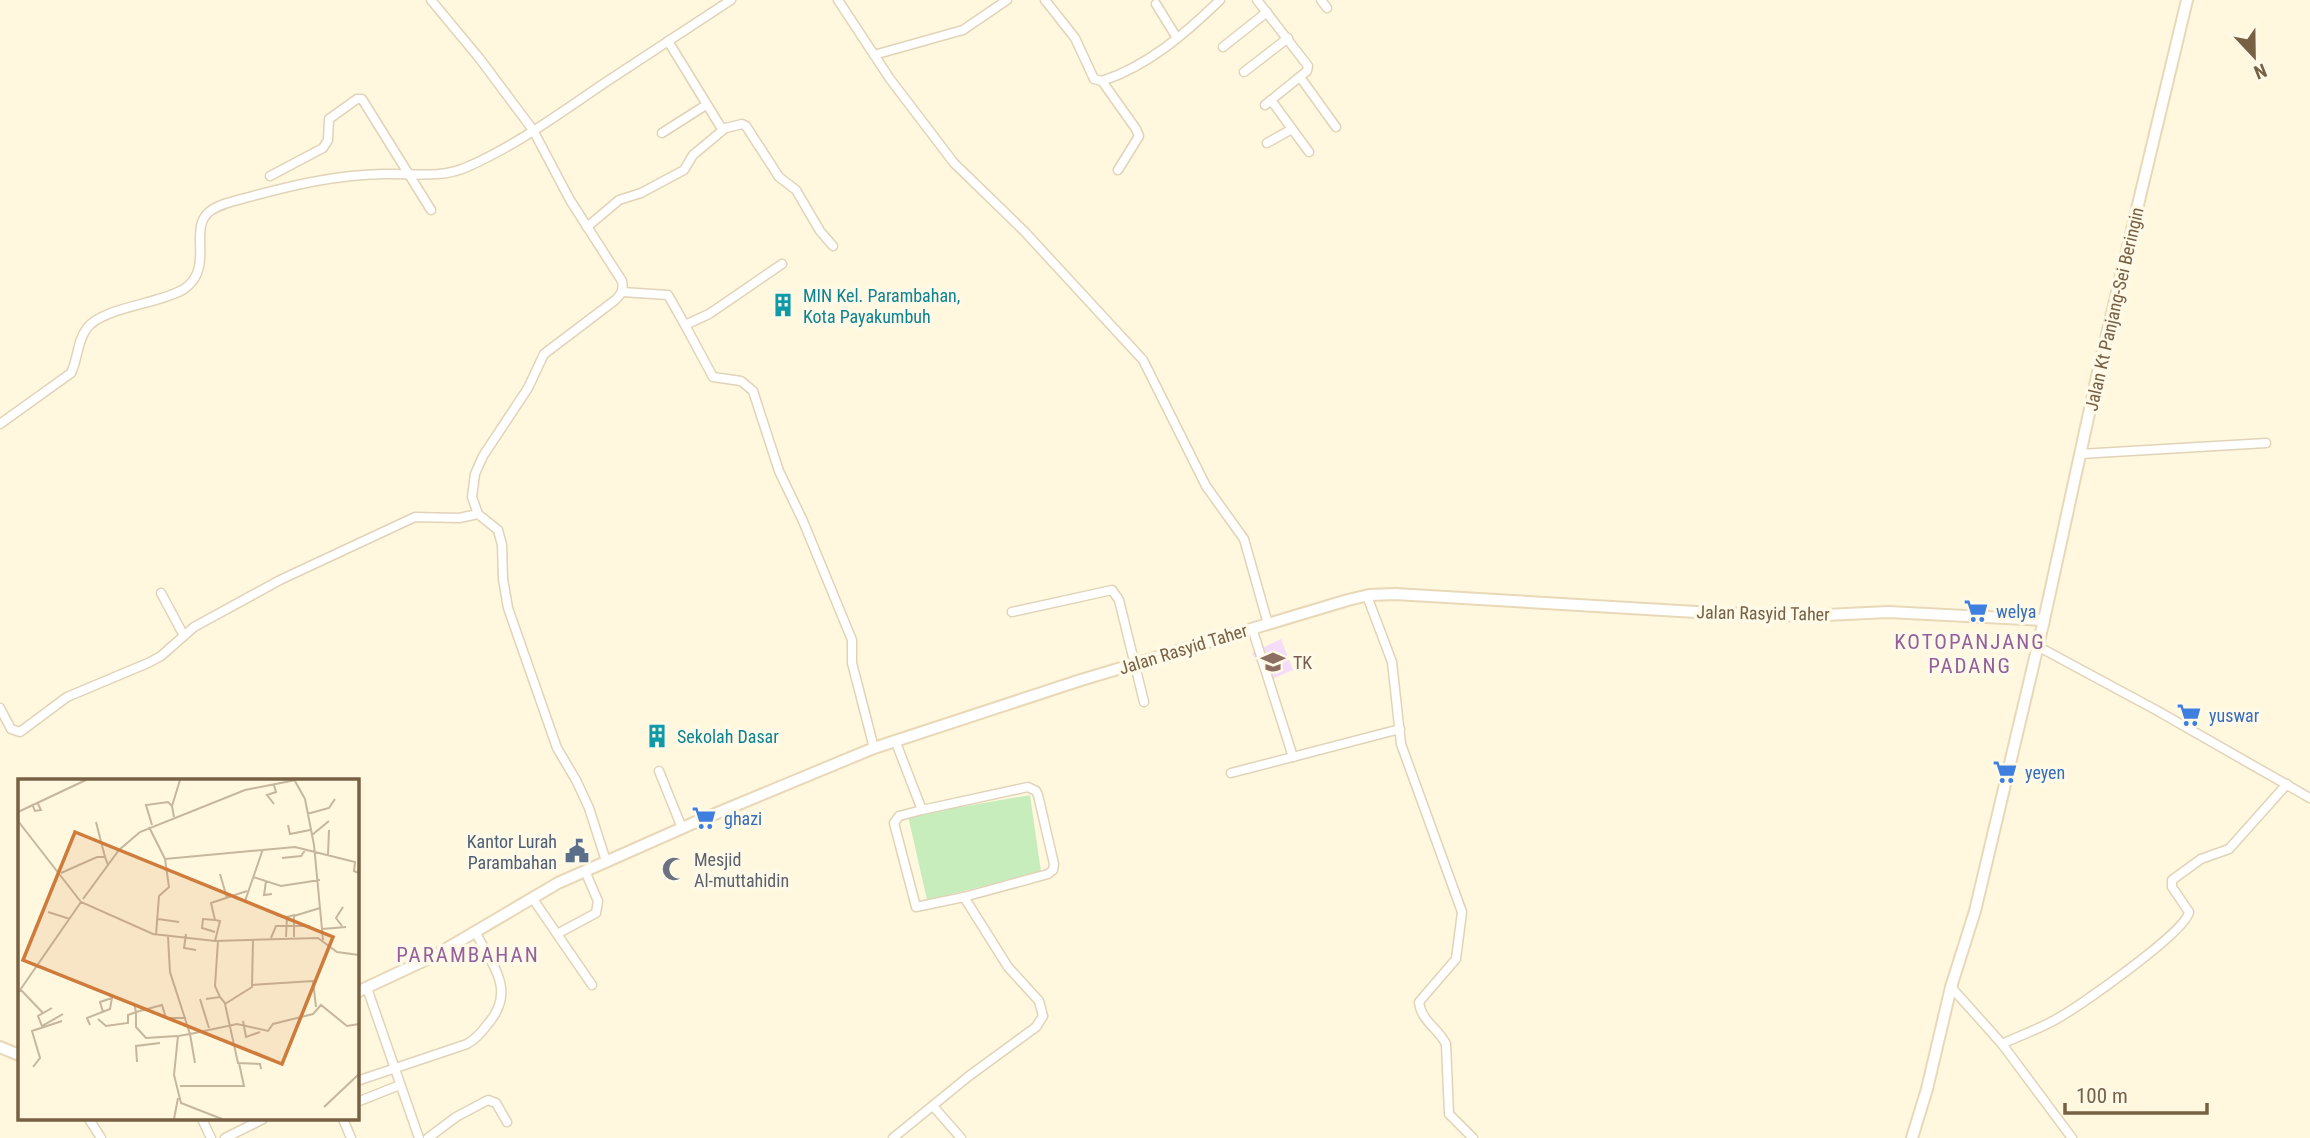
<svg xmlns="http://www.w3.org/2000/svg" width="2310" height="1138" font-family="'Roboto Condensed',sans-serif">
	<rect width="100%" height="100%" fill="#fff8df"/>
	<!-- education -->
	<polygon fill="#f5dcfb" points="1281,639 1293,670 1267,681 1252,653"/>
	<!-- green -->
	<polygon fill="#c7edbd" points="1030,795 1041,872 927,900 908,816"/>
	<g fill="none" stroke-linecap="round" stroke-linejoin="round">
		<!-- street casing -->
		<g stroke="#e1d3b7" stroke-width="11">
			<g id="street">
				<path d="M 431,0 L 480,59 L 533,130 L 570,200 L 622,281 C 624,290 621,295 614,301 L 544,354 L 528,388 L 483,456 L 475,474 L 472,497 L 478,514 L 498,530 L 502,545 L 503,579 L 508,608 L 557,748 L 576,780 L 589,808 L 606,861"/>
				<polyline points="838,0 890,79 954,163 1024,231 1143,360 1206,486 1244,539 1268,624"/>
				<path d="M 1045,0 L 1075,38 L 1094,79 L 1102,81 C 1148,66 1186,33 1220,0"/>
				<polyline points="1257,0 1308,66 1307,71 1265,105"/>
				<polyline points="1321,0 1327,8"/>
				<polyline points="1156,4 1177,38"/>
				<polyline points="668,41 722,129 742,124 746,126 779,177 796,190 820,231 833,246"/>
				<polyline points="1223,47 1267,12"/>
				<polyline points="874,55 963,30 1007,0"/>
				<polyline points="1244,72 1288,38"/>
				<polyline points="1300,77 1336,127"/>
				<polyline points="1102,81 1136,129 1139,136 1118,170"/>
				<polyline points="1271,100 1309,152"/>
				<polyline points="662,133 706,105"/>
				<polyline points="1267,143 1292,129"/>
				<polyline points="270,176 323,148 328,140 329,119 357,99 362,99 431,210"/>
				<polyline points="587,227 619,200 641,193 684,170 693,155 723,130"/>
				<polyline points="622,292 668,295 685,325 709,314 782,264"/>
				<polyline points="685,325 713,377 741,381 753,391 779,471 803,521 852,640 852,663 874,748"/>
				<path d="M 0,424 L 71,373 C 78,359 77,341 87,328 C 103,307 160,304 184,289 C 215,268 188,229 209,212 C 220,203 239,200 253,196 C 297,184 338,175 383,174 C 412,173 440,179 467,167 C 515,146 559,114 603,84 C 645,56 688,28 731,0"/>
				<polyline points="2080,454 2266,443"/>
				<polyline points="161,593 183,634"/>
				<path d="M 1367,596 L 1392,662 L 1401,744 L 1462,912 L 1456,959 L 1419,1002 C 1421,1021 1438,1028 1446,1044 L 1449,1114 L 1473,1138"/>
				<polyline points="1012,612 1112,590 1119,600 1144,702"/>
				<polyline points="1252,628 1293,757"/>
				<polyline points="2039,647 2156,710 2310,798"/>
				<polyline points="0,708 11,729 20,732 67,697 148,663 161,656 194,627 280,580 415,517 459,518 478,514"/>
				<polyline points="895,740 922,810 899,816 894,823 916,907 964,897 1048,874 1053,870 1054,864 1038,795 1036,791 1028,787 922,810"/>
				<polyline points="659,771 682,828"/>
				<polyline points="1231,773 1400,729"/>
				<polyline points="533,899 592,985"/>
				<polyline points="557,934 596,913 598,901 585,871"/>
				<path d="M 1951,987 L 2002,1044 C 2021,1035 2042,1028 2060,1017 C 2082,1004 2186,932 2189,912 L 2172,887 L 2172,880 L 2201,859 L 2229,849 L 2287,784"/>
				<polyline points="367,988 419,1138"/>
				<polyline points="2002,1044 2072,1138"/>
				<path d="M 357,1081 L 467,1044 C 476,1039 481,1033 487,1025 C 517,991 493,967 476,933"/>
				<polyline points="357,1102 400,1085"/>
				<polyline points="933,1106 961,1138"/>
				<polyline points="89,1119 101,1138"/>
				<polyline points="202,1119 211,1138"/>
				<polyline points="343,1119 351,1138"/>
				<polyline points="225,1138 263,1119"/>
				<polyline points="428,1138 456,1117 488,1100 496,1103 507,1122"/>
				<polyline points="893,1138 969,1076 1036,1027 1043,1016 1039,1001 1008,967 964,897"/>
			</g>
		</g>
		<!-- secondary casing -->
		<g stroke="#e9d8b8" stroke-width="14">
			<g id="secondary">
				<polyline points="2044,620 2098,372 2187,0"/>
				<polyline points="357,992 434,956 558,883 698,821 874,748 1081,680 1348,600 1369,595 1395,594 1713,613 1805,616 1888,612 2044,620 1975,911 1951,987 1927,1089 1912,1138"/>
				<polyline points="0,1047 19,1055"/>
			</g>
		</g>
		<!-- street -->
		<use href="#street" stroke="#fff" stroke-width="8"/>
		<!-- secondary -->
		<use href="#secondary" stroke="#fff" stroke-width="10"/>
	</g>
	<!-- icons -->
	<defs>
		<g id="building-bare" transform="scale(1.89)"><path d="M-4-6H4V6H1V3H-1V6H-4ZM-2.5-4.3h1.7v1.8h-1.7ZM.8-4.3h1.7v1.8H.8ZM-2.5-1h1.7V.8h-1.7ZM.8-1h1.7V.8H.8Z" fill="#0f9aa8" stroke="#fffae8" stroke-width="2.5" paint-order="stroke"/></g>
		<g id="supermarket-bare" transform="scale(1.89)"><path d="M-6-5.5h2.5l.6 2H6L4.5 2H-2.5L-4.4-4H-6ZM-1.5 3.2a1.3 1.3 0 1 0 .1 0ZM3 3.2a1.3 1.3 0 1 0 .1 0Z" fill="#3f7fe0" stroke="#fffae8" stroke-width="2.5" paint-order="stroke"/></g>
		<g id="school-bare" transform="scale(1.89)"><path d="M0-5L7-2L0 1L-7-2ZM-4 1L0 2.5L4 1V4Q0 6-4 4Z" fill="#8d6e63" stroke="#fffae8" stroke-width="2.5" paint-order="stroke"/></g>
		<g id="civic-bare" transform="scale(1.89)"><path d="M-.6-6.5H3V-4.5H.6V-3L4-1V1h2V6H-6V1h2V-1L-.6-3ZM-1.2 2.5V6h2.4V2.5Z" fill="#5c6f8a" stroke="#fffae8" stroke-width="2.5" paint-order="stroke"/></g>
		<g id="mosque-bare" transform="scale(1.89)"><path d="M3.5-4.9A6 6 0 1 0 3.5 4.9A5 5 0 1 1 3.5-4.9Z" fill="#6b7280" stroke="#fffae8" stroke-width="2.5" paint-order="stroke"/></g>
	</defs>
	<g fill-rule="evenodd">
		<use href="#building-bare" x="783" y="305"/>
		<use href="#supermarket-bare" x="1976" y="611"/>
		<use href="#school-bare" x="1273" y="662"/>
		<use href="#supermarket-bare" x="2189" y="715"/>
		<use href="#building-bare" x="657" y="736"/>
		<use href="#supermarket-bare" x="2005" y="772"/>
		<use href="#supermarket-bare" x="704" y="818"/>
		<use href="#civic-bare" x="577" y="851"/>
		<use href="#mosque-bare" x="674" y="869"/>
	</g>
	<g text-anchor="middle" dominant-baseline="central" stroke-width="7" stroke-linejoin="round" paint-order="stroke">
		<!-- culture labels -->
		<g font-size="18" fill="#0d838f" stroke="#fffae8" text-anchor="start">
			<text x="803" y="295">MIN Kel. Parambahan,<tspan x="803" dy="21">Kota Payakumbuh</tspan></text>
			<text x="677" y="736">Sekolah Dasar</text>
		</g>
		<!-- street labels -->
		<g font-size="18" fill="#776044" stroke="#fffae8">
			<text transform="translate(2114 309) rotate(-77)">Jalan Kt Panjang-Sei Beringin</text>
			<text transform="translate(1763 613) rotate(1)">Jalan Rasyid Taher</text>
			<text transform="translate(1183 649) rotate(-17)">Jalan Rasyid Taher</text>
		</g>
		<!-- shop labels -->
		<g font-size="18" fill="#366cbe" stroke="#fffae8" text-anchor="start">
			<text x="1996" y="611">welya</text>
			<text x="2209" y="715">yuswar</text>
			<text x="2025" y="772">yeyen</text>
			<text x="724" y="818">ghazi</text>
		</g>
		<!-- education labels -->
		<g font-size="18" fill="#785e54" stroke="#fffae8" text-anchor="start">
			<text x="1293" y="662">TK</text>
		</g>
		<!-- service labels -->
		<g font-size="18" fill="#4e5e75" stroke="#fffae8" text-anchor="end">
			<text x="557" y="841">Kantor Lurah<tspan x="557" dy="21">Parambahan</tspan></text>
		</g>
		<!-- worship labels -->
		<g font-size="18" fill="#5b616d" stroke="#fffae8" text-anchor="start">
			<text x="694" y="859">Mesjid<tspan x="694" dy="21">Al-muttahidin</tspan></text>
		</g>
		<!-- quarter labels -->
		<g font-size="21" letter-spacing="2" fill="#935f9c" stroke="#fffae8">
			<text x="1970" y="642">KOTOPANJANG<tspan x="1970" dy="24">PADANG</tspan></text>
			<text x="468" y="955">PARAMBAHAN</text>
		</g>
	</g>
	<!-- overview -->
	<g transform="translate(18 779)">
		<rect width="341" height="341" fill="#fff8df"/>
		<path fill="none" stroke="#c5b69c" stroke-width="2" d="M 277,2 L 287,20 L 296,66 L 305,161M 14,25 L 17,32 L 23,31 L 19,23M 256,25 L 249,16 L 258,13 L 256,6M 0,33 L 68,1M 289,35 L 311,29 L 317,20M 156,38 L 154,27 L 162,1M 0,42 L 63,123 L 135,155 L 197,162 L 300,159 L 319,173 L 341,176M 78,43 L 87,78M 134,46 L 128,26 L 150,23 L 154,27M 270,46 L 272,55 L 292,51M 131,48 L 147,80 L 277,68 L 337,83 L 336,92 L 341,94M 294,56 L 311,42M 310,76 L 311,51M 264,79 L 283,77 L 288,70M 43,94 L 79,78 L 87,78 L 90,86M 202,95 L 209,119M 235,98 L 263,107 L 302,101M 248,102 L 246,116 L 254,115M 65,120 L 101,71 L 122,53 L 227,11 L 278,1M 227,122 L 245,70M 30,133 L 52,140M 258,136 L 269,138 L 268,158M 276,137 L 302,129M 269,138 L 276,136 L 276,158M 140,140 L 161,143M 197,141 L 185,140 L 184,149 L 197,153M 324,147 L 318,139 L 325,128M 304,150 L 328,148M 168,155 L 166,169 L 178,171M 138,156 L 141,117 L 151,108 L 147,80M 150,158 L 152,193 L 172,255 L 219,245 L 250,252 L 255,245 L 295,235 L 303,226 L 329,247 L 341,245M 253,159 L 258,147 L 292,147M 235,161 L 234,208 L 207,225 L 220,284 L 242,285 L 243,290M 197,162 L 202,142 L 197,141 L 193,124 L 229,112M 200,162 L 197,207 L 202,218M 234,206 L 295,202 L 298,228M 2,210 L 25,234M 0,214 L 63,123M 182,220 L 191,249M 188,220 L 202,218 L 207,224M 34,229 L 20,237 L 24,247 L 45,235M 80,240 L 88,247 L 110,244 L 110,236 L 118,233 L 116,224M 225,242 L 228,258 L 242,253M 72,246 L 69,239 L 92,230 L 94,219 L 82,223 L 85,233M 159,257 L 128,259 L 118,248 L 118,233 L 144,226 L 148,239 L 168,239M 119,283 L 118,267 L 142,264M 177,284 L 172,255 L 160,257 L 156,296 L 163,324 L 204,340M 15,288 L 22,279 L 14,252 L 44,242M 162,307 L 226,307 L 221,284M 306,328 L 341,295M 156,340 L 160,319"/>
		<path fill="#cf7b3b" fill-opacity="0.15" stroke="#cf7b3b" stroke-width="3.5" d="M 57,53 L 315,158 L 264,285 L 5,181 Z"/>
		<rect width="341" height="341" fill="none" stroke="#776044" stroke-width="3.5"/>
	</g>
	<!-- north arrow -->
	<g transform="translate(2254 56) rotate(158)" stroke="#fffae8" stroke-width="5" paint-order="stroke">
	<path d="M0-5L12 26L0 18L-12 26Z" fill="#776044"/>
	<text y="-10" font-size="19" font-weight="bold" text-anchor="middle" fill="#776044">N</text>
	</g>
	<!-- scale -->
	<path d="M2065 1103v10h142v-10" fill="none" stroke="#776044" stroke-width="3.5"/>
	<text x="2076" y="1103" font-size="21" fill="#776044" stroke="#fffae8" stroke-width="5" paint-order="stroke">100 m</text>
</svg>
